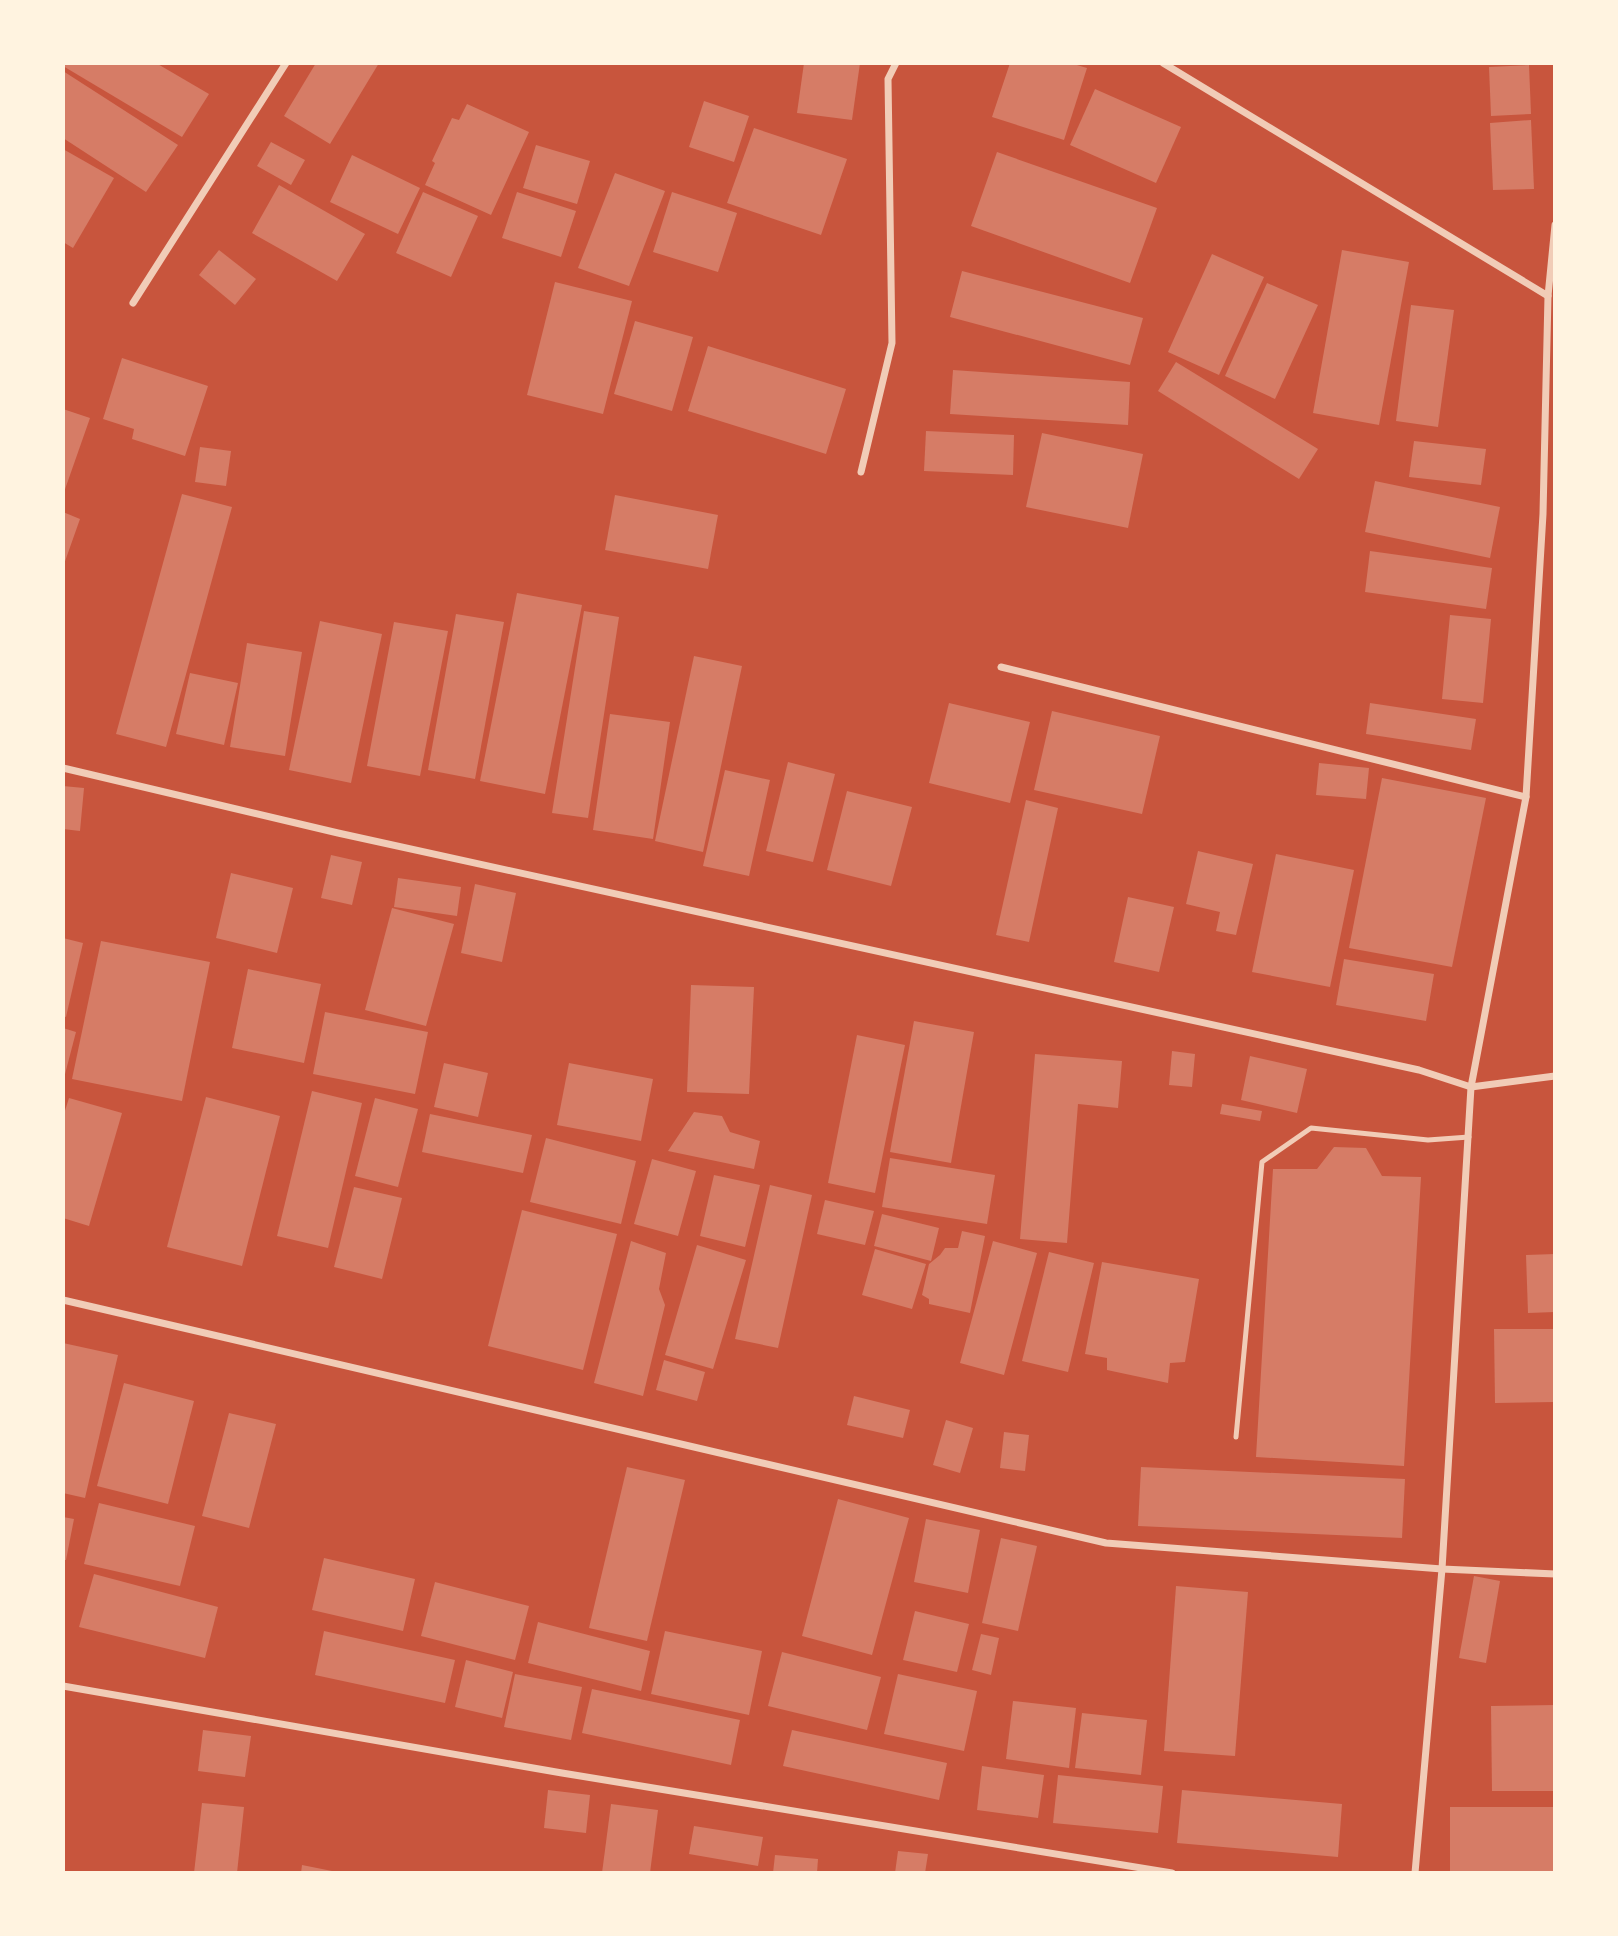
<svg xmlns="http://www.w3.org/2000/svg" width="1618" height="1936" font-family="Roboto,sans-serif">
	<rect width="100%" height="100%" fill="#c8553d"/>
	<!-- building -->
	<g fill="#d67c66">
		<polygon points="63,63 156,63 209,94 182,137 63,66"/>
		<polygon points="316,63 379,63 330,144 284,116"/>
		<polygon points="804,63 860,63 852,120 797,113"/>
		<polygon points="1010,63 1070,63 1087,68 1064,140 992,117"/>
		<polygon points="1529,65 1531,114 1491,116 1489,67"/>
		<polygon points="63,71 178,145 146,192 63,138"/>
		<polygon points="1095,89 1181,127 1156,183 1070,145"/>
		<polygon points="704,101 749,116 734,162 689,147"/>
		<polygon points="467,104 529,132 491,215 425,185 435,163 432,161 452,118 459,120"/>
		<polygon points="1531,120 1534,189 1493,190 1490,123"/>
		<polygon points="754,128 847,159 821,235 727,203"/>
		<polygon points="271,142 305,160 291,185 257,166"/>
		<polygon points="536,145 590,161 577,204 523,188"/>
		<polygon points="63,149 114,178 73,248 63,242"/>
		<polygon points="997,152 1157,208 1130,283 971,226"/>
		<polygon points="352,155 420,188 398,234 330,202"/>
		<polygon points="615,173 665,191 629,286 578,268"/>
		<polygon points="279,185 365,234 337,281 252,233"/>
		<polygon points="423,192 478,216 451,277 396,253"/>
		<polygon points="517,192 576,211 561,257 502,238"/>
		<polygon points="672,192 737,213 718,272 653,252"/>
		<polygon points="219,250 256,279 235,305 199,275"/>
		<polygon points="1342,250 1409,262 1379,425 1313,413"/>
		<polygon points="1212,254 1264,277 1219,375 1168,352"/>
		<polygon points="962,271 1143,318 1130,365 950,317"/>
		<polygon points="555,282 632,301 603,414 527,395"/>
		<polygon points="1267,283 1318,305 1275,399 1225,376"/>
		<polygon points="1411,305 1454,310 1438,427 1396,421"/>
		<polygon points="635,321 693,337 672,411 614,394"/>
		<polygon points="708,346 846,389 826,454 688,411"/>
		<polygon points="122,358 208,386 185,456 132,439 134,429 103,419"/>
		<polygon points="1176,362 1318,449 1299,479 1158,391"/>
		<polygon points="953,370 1130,382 1128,425 950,414"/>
		<polygon points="63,409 90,418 63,495"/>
		<polygon points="926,431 1014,435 1013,475 924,471"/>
		<polygon points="1042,433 1143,454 1128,528 1026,507"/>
		<polygon points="1414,441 1486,449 1481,485 1409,477"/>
		<polygon points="200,447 231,451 226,486 195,482"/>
		<polygon points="1375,481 1500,507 1490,558 1365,532"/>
		<polygon points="182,494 232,507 166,747 116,734"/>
		<polygon points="615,495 718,515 708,569 605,550"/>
		<polygon points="63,512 80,519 63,567"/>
		<polygon points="1370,551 1492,568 1486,609 1365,592"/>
		<polygon points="517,593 582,605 545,794 480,781"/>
		<polygon points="584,611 619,617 588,818 552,813"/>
		<polygon points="456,614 504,622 475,779 428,770"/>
		<polygon points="1450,615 1491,619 1483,703 1442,699"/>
		<polygon points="320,621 382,634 351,783 289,770"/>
		<polygon points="394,622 448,631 420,776 367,766"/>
		<polygon points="247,643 302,652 285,756 230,747"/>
		<polygon points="694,656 742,666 703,852 655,841"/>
		<polygon points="190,673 238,683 224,745 176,734"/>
		<polygon points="949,703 1030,722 1010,803 929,783"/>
		<polygon points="1370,703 1476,719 1471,750 1366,734"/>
		<polygon points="1052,711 1160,736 1142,814 1034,790"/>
		<polygon points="610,714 670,722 653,839 593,830"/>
		<polygon points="788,762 835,774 813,862 766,851"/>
		<polygon points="1319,763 1369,768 1366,799 1316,795"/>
		<polygon points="725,770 770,780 749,876 703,866"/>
		<polygon points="1382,778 1486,798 1452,967 1349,948"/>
		<polygon points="63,786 84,788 80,831 63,829"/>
		<polygon points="847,791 912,807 891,886 827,870"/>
		<polygon points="1026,800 1058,808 1029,942 996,935"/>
		<polygon points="1198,851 1253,864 1236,935 1216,931 1220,912 1186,904"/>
		<polygon points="1276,854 1354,870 1330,987 1252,972"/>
		<polygon points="331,855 362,862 352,905 321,898"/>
		<polygon points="231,873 293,888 277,953 216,938"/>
		<polygon points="398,878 461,887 457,916 394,907"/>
		<polygon points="475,884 516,893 502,962 461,953"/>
		<polygon points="1128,897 1174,907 1159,972 1114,962"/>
		<polygon points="392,908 454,924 426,1026 365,1010"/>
		<polygon points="63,938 83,943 66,1017 63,1016"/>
		<polygon points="101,941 210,962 182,1101 72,1079"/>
		<polygon points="1344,959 1434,974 1426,1021 1336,1005"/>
		<polygon points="248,969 321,984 304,1063 232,1048"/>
		<polygon points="691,985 754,987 749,1094 687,1092"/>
		<polygon points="325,1012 428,1032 415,1094 313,1074"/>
		<polygon points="914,1021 974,1032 951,1163 890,1152"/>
		<polygon points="63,1028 76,1032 64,1078 63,1078"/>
		<polygon points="857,1035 905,1045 875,1193 828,1183"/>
		<polygon points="1172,1051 1195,1054 1192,1087 1169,1085"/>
		<polygon points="1035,1054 1122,1061 1118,1108 1078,1104 1067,1243 1020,1239"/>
		<polygon points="1250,1056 1307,1069 1297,1113 1241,1100"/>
		<polygon points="444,1063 488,1073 478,1117 434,1107"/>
		<polygon points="569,1063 653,1079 641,1141 557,1125"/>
		<polygon points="312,1091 362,1103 328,1248 277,1236"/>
		<polygon points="206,1097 280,1116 242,1266 167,1247"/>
		<polygon points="69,1098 122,1113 89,1226 63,1218 63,1117"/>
		<polygon points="375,1098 418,1109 398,1187 355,1176"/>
		<polygon points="1222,1104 1262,1111 1260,1121 1220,1114"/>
		<polygon points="694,1112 722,1116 730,1132 760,1141 754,1169 668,1151"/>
		<polygon points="430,1114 532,1135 523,1173 422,1152"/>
		<polygon points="546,1138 636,1161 621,1224 530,1202"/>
		<polygon points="1334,1147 1366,1148 1382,1176 1421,1177 1404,1466 1256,1457 1273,1169 1317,1169"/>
		<polygon points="890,1158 995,1175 987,1224 882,1207"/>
		<polygon points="652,1159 696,1171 678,1236 634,1224"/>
		<polygon points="714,1175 760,1185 745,1247 700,1236"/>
		<polygon points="770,1185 812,1195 778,1348 735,1339"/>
		<polygon points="354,1187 402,1198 382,1279 334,1267"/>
		<polygon points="825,1200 874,1211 865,1245 817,1234"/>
		<polygon points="522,1210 617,1234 583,1370 488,1346"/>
		<polygon points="882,1214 939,1228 931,1261 874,1246"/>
		<polygon points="962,1231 985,1236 970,1313 929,1304 929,1299 922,1295 929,1264 940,1255 945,1248 958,1248"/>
		<polygon points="631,1241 666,1253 659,1289 665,1305 643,1396 594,1383"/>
		<polygon points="993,1241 1037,1253 1004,1375 960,1363"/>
		<polygon points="697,1245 746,1260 713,1369 665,1355"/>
		<polygon points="875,1249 926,1264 912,1309 862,1295"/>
		<polygon points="1049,1252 1094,1263 1068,1372 1022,1361"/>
		<polygon points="1555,1254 1555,1312 1528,1313 1526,1255"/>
		<polygon points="1102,1262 1199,1279 1185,1362 1170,1363 1168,1383 1107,1370 1107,1358 1085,1354"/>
		<polygon points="1494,1329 1555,1329 1555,1402 1495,1403"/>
		<polygon points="63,1343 118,1355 85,1498 63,1493"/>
		<polygon points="664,1360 705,1372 697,1401 656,1390"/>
		<polygon points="124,1383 194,1401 168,1504 97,1486"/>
		<polygon points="854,1396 910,1410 903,1438 847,1425"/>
		<polygon points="229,1413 276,1424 249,1528 202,1516"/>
		<polygon points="946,1420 973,1428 960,1473 933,1465"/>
		<polygon points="1004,1432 1029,1435 1025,1471 1000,1468"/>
		<polygon points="627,1467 685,1480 647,1641 589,1628"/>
		<polygon points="1141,1467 1405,1479 1402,1538 1138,1526"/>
		<polygon points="838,1499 909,1518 872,1655 802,1636"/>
		<polygon points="99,1503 195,1526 180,1586 84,1564"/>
		<polygon points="63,1517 74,1519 66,1560 63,1560"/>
		<polygon points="926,1519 980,1530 968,1593 914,1582"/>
		<polygon points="1001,1538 1037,1546 1018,1631 982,1623"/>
		<polygon points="324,1558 415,1579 403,1631 312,1610"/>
		<polygon points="94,1574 218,1607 205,1658 79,1627"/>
		<polygon points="1474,1576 1500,1581 1486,1663 1459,1658"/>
		<polygon points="435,1582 529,1606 515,1660 421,1636"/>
		<polygon points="1176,1586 1248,1592 1235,1756 1164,1751"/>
		<polygon points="915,1611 969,1624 957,1672 903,1660"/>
		<polygon points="538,1622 650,1651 641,1691 528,1663"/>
		<polygon points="324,1631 455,1660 445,1703 315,1675"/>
		<polygon points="665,1631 762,1651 749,1715 651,1694"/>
		<polygon points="981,1634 999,1638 991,1675 972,1670"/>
		<polygon points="782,1652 881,1677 867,1730 768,1706"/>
		<polygon points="466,1660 513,1672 502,1718 455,1707"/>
		<polygon points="515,1674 582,1687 571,1740 504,1727"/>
		<polygon points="898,1674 977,1691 964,1751 884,1734"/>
		<polygon points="592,1689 740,1720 731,1765 582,1733"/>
		<polygon points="1013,1701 1076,1708 1069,1768 1006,1759"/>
		<polygon points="1555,1705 1555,1791 1492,1791 1491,1706"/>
		<polygon points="1082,1713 1147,1720 1141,1775 1075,1768"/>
		<polygon points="203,1730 251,1736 245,1777 198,1771"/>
		<polygon points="792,1730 947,1763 939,1800 783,1766"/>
		<polygon points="982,1766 1044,1775 1038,1818 977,1810"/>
		<polygon points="1058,1775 1163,1786 1158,1833 1053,1823"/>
		<polygon points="548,1790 590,1795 586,1833 544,1828"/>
		<polygon points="1182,1790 1342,1804 1338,1857 1177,1843"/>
		<polygon points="202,1803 244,1807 237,1873 194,1873"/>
		<polygon points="611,1804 658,1810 650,1873 602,1873"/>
		<rect x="1450" y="1807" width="105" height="66"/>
		<polygon points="694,1826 763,1837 758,1866 689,1854"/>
		<polygon points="898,1851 928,1854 925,1873 895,1873"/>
		<polygon points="775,1855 818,1859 817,1873 773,1873"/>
		<polygon points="302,1865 337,1872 336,1873 301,1873"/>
	</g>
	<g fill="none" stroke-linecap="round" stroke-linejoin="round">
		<!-- service -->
		<polyline stroke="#f1ccb7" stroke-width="5" points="1236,1437 1262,1162 1311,1128 1428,1140 1469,1137"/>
		<!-- minor -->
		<g stroke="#f1ccb7" stroke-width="7">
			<polyline points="1163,63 1548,296"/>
			<polyline points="133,303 286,63"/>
			<polyline points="861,472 892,343 888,79 896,63"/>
			<polyline points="1001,667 1526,797"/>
			<polyline points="63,768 338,833 1419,1070 1471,1087 1555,1076"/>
			<polyline points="63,1300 1106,1543 1442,1569 1555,1574"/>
			<polyline points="63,1686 562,1773 1172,1873"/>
			<polyline points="1415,1873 1442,1569 1471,1087 1526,797 1543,514 1548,296 1555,225"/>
		</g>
	</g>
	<!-- border -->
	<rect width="1618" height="1936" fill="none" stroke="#fff3e0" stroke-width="130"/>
</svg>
